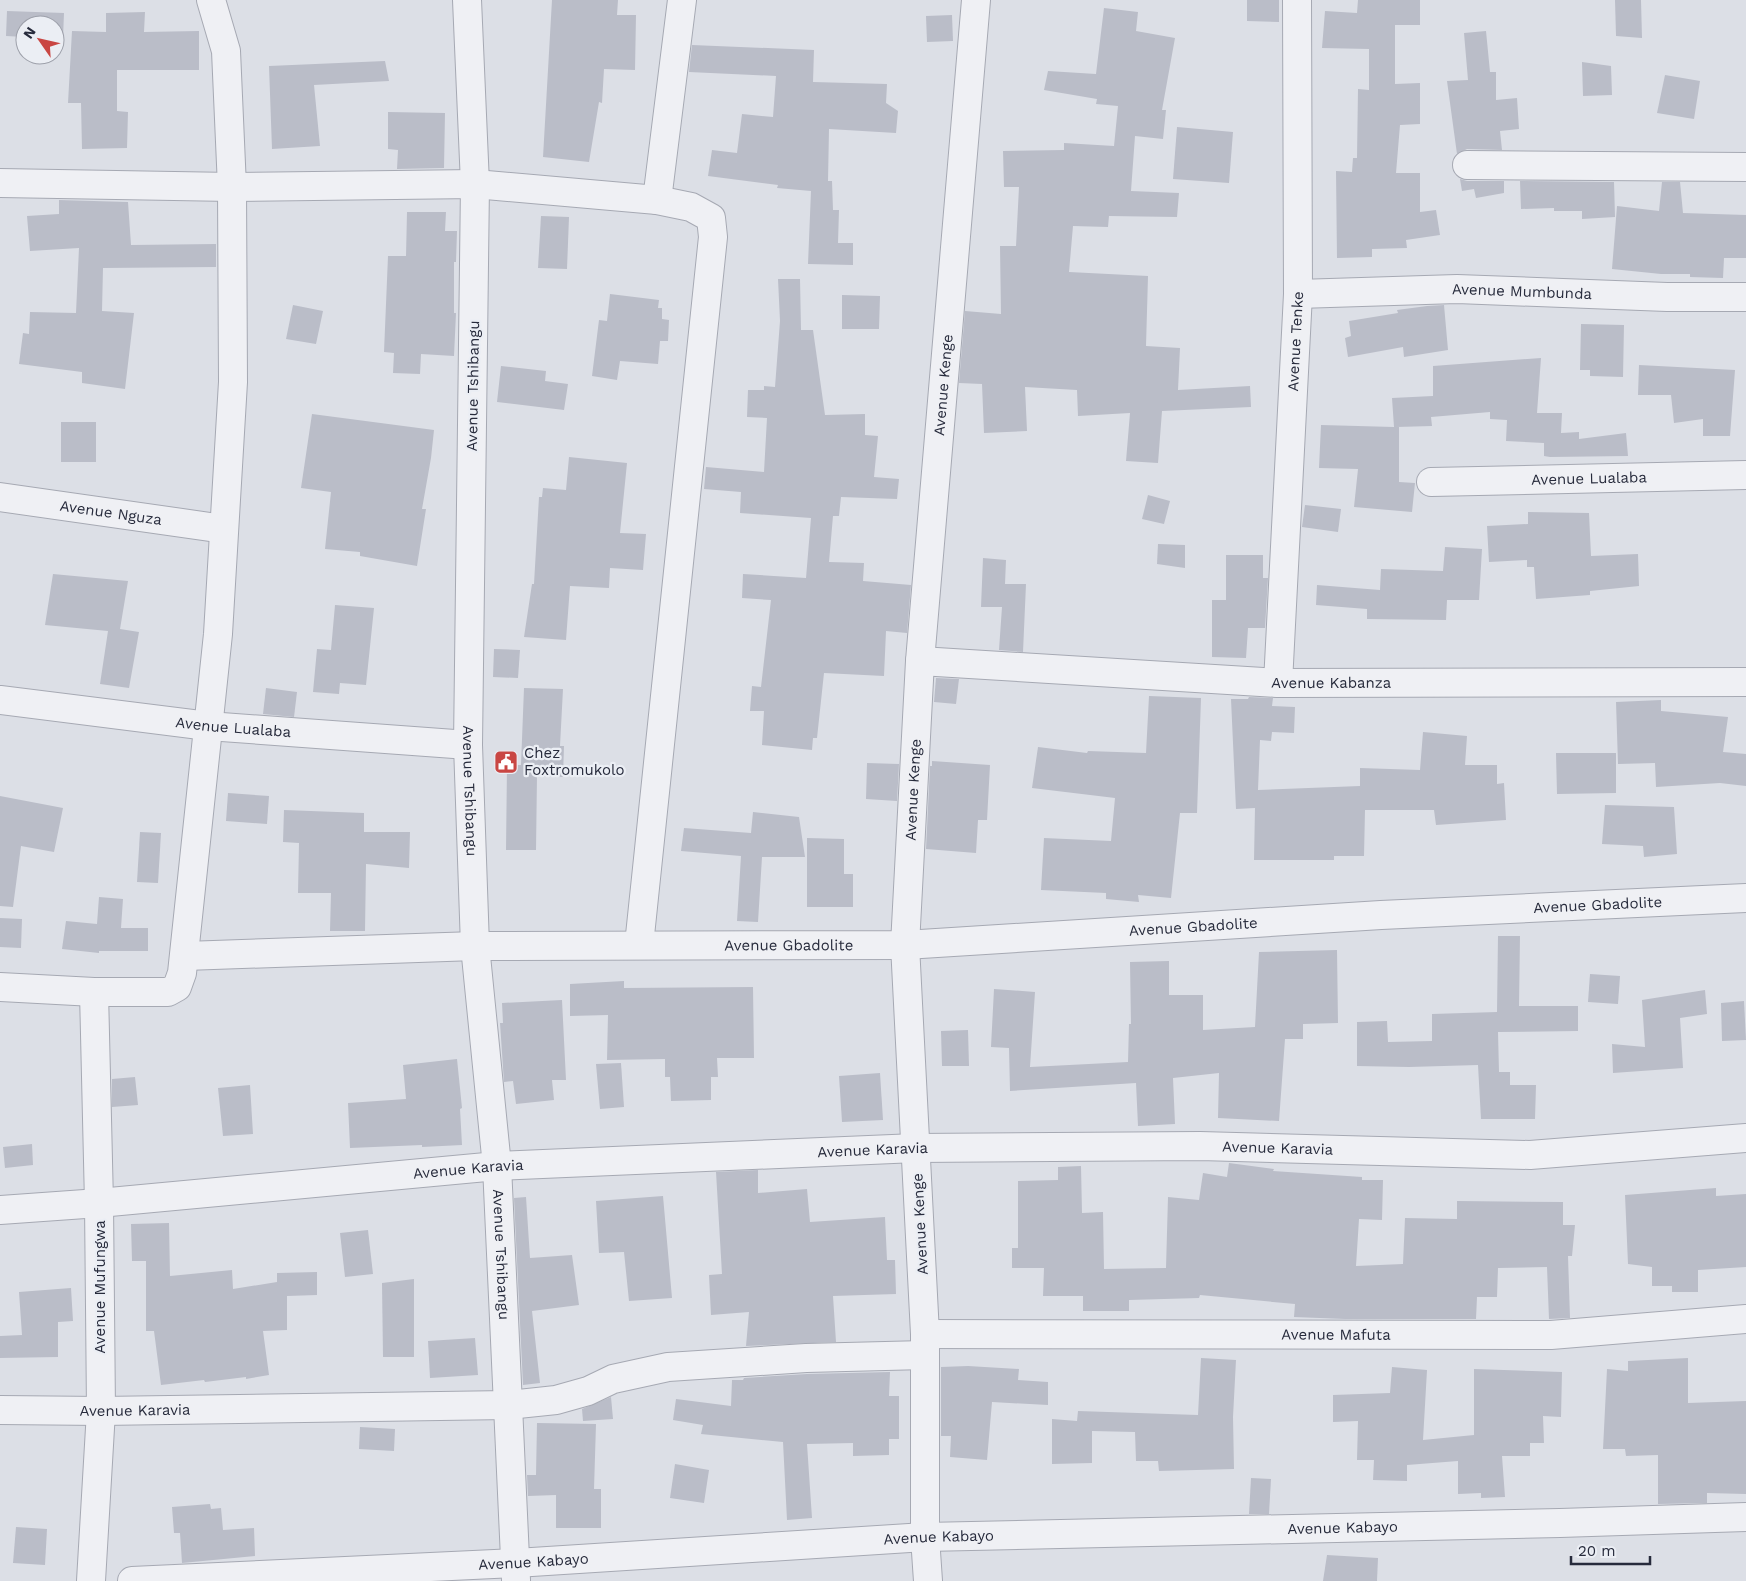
<svg xmlns="http://www.w3.org/2000/svg" width="1746" height="1581" font-family="'Work Sans',sans-serif">
	<rect width="100%" height="100%" fill="#dcdfe6"/>
	<!-- building -->
	<g fill="#babdc8">
		<polygon points="552,0 618,0 617,15 636,15 635,70 604,69 602,103 599,102 589,162 543,157"/>
		<polygon points="1247,0 1279,0 1279,22 1247,21"/>
		<polygon points="1358,0 1420,0 1420,25 1395,25 1395,84 1420,83 1420,124 1400,125 1396,173 1420,173 1420,212 1436,210 1440,235 1406,240 1407,248 1372,249 1372,257 1337,258 1336,171 1352,172 1353,158 1357,158 1358,89 1369,90 1369,49 1322,48 1325,11 1357,13"/>
		<polygon points="1615,0 1641,0 1642,38 1616,36"/>
		<polygon points="1104,8 1138,12 1136,31 1175,38 1162,110 1166,110 1163,139 1135,136 1131,191 1179,193 1177,217 1109,216 1108,227 1073,226 1069,272 1148,276 1146,346 1180,348 1178,390 1250,386 1251,407 1162,411 1158,463 1126,461 1130,413 1078,416 1077,390 1025,387 1027,431 984,433 982,384 959,383 965,311 1001,314 1000,246 1016,246 1019,187 1004,187 1003,151 1064,150 1064,143 1114,146 1118,106 1096,104 1097,99 1044,90 1048,71 1096,74"/>
		<polygon points="7,11 64,13 63,38 55,38 55,25 25,25 25,37 6,36"/>
		<polygon points="145,12 144,32 199,31 199,70 117,70 117,111 128,112 127,148 82,149 81,103 68,103 72,31 106,32 106,13"/>
		<polygon points="952,15 953,41 927,42 926,16"/>
		<polygon points="1486,31 1490,72 1496,72 1496,100 1517,98 1519,129 1500,131 1502,150 1467,149 1457,154 1447,81 1468,80 1464,33"/>
		<polygon points="692,45 814,50 813,82 887,84 886,103 898,111 896,133 829,129 828,181 832,181 833,210 839,210 838,243 853,243 853,265 808,264 811,191 777,188 778,185 708,176 712,150 737,153 742,114 773,117 776,76 689,72"/>
		<polygon points="385,61 389,81 314,85 320,146 272,149 269,66"/>
		<polygon points="1582,62 1611,66 1612,95 1583,96"/>
		<polygon points="1665,75 1700,81 1694,119 1657,113"/>
		<polygon points="388,112 445,113 444,168 397,169 398,150 388,149"/>
		<polygon points="1177,127 1233,132 1229,183 1173,179"/>
		<polygon points="1460,179 1467,181 1504,181 1504,193 1476,198 1474,189 1462,191"/>
		<polygon points="1520,181 1614,182 1615,217 1582,219 1582,211 1554,211 1554,208 1521,209"/>
		<polygon points="1662,182 1680,182 1683,213 1746,215 1746,258 1724,258 1723,278 1690,277 1690,274 1661,274 1612,269 1617,206 1659,211"/>
		<polygon points="59,200 128,202 131,245 216,244 216,267 103,268 102,311 134,313 125,389 82,383 82,372 19,364 23,333 29,334 30,312 76,313 79,248 30,251 27,216 59,214"/>
		<polygon points="407,212 446,212 445,231 457,231 456,262 454,262 454,313 456,313 454,356 421,354 420,374 393,373 394,353 384,352 388,256 406,256"/>
		<polygon points="541,216 569,217 567,269 538,268"/>
		<polygon points="778,279 800,279 801,330 813,330 825,415 865,414 865,435 878,436 874,477 899,479 897,499 841,497 839,516 833,516 829,562 864,563 863,581 911,585 907,633 886,631 884,676 824,673 817,738 813,738 812,750 762,745 764,711 750,711 752,686 761,687 771,600 742,598 743,574 806,578 811,518 740,513 741,492 704,489 706,467 764,472 767,418 747,417 748,390 764,390 764,386 775,387 780,321"/>
		<polygon points="610,294 659,300 658,308 662,308 662,319 669,320 668,341 660,341 658,364 620,361 617,380 592,376 599,320 607,321"/>
		<polygon points="842,295 880,296 879,329 842,329"/>
		<polygon points="293,305 323,311 316,344 286,339"/>
		<polygon points="1444,305 1448,350 1404,357 1403,347 1348,357 1345,338 1351,336 1349,321 1398,313 1397,310 1427,306"/>
		<polygon points="1581,324 1624,325 1623,377 1590,376 1590,370 1580,370"/>
		<polygon points="1541,358 1537,413 1562,413 1561,433 1579,432 1579,439 1626,433 1628,456 1550,457 1544,456 1544,443 1506,441 1507,420 1490,419 1490,412 1431,417 1432,426 1396,427 1399,427 1399,482 1415,483 1412,512 1354,507 1358,469 1319,468 1321,425 1394,427 1392,398 1433,396 1433,366"/>
		<polygon points="1639,365 1735,370 1730,436 1703,436 1703,419 1674,423 1671,395 1638,395"/>
		<polygon points="501,366 546,371 545,381 568,384 564,410 497,402"/>
		<polygon points="312,414 434,430 431,458 422,509 426,509 417,566 360,556 360,552 325,549 331,492 301,488"/>
		<rect x="61" y="422" width="35" height="40"/>
		<polygon points="569,457 627,463 620,533 646,534 643,570 610,568 609,588 570,586 566,640 524,637 532,584 534,584 539,497 542,497 543,488 566,490"/>
		<polygon points="1148,495 1170,501 1164,524 1142,519"/>
		<polygon points="1305,505 1341,509 1338,532 1302,527"/>
		<polygon points="1528,512 1589,513 1591,556 1638,554 1639,586 1590,591 1590,595 1536,599 1534,567 1527,567 1527,560 1489,562 1487,526 1528,524"/>
		<polygon points="1158,544 1185,545 1185,568 1157,564"/>
		<polygon points="1445,547 1482,549 1479,600 1447,600 1446,620 1367,619 1367,609 1316,605 1317,585 1380,590 1381,569 1443,571"/>
		<polygon points="1226,555 1263,555 1263,578 1268,578 1265,628 1248,628 1246,658 1212,657 1212,600 1226,600"/>
		<polygon points="983,558 1006,560 1005,584 1026,584 1023,652 999,650 1002,607 981,607"/>
		<polygon points="53,574 128,581 120,629 139,632 129,688 100,684 108,631 45,625"/>
		<polygon points="335,605 374,608 366,685 340,683 339,694 313,692 317,649 331,650"/>
		<polygon points="494,649 520,650 518,678 493,677"/>
		<polygon points="936,678 959,679 956,704 934,702"/>
		<polygon points="266,688 297,692 294,717 263,714"/>
		<polygon points="524,688 563,689 560,746 564,746 563,777 537,776 536,850 506,850 507,765 521,765"/>
		<polygon points="1149,696 1201,698 1197,813 1180,813 1171,898 1138,895 1139,902 1106,899 1106,893 1041,890 1044,838 1111,841 1115,798 1032,788 1038,747 1087,753 1088,751 1146,753"/>
		<polygon points="1249,697 1273,698 1272,706 1295,707 1294,733 1272,732 1271,741 1260,740 1258,790 1360,786 1360,768 1420,770 1423,732 1467,736 1465,765 1497,765 1497,784 1504,783 1506,820 1436,825 1434,810 1365,810 1364,856 1334,856 1334,860 1254,860 1255,808 1236,809 1231,699 1248,699"/>
		<polygon points="1661,700 1661,711 1728,717 1723,752 1746,754 1746,786 1720,783 1656,787 1655,763 1618,764 1616,702"/>
		<polygon points="1556,753 1616,753 1616,793 1557,794"/>
		<polygon points="932,761 990,765 987,820 978,820 976,853 926,849 930,766 932,766"/>
		<polygon points="867,763 899,764 897,801 866,799"/>
		<polygon points="228,793 269,796 267,824 226,821"/>
		<polygon points="0,796 63,808 54,852 21,846 13,907 0,906"/>
		<polygon points="1605,805 1674,807 1677,854 1644,857 1643,846 1602,844"/>
		<polygon points="284,810 364,813 364,832 410,832 409,868 366,864 365,931 330,931 331,893 298,893 299,843 283,842"/>
		<polygon points="753,812 799,817 805,857 762,857 758,922 737,921 741,856 681,851 684,828 751,833"/>
		<polygon points="140,832 161,833 158,883 137,882"/>
		<polygon points="807,838 844,839 844,874 853,874 853,907 807,907"/>
		<polygon points="99,897 123,899 121,928 148,928 148,951 99,951 99,953 62,949 66,921 97,924"/>
		<polygon points="0,918 22,919 21,948 0,947"/>
		<polygon points="1498,936 1520,936 1519,1006 1578,1006 1578,1031 1498,1032 1499,1072 1510,1072 1510,1085 1536,1085 1535,1119 1481,1119 1478,1065 1409,1067 1357,1066 1357,1022 1387,1021 1388,1042 1432,1041 1432,1014 1497,1012"/>
		<polygon points="1337,950 1338,1023 1303,1024 1303,1039 1285,1039 1279,1121 1218,1118 1219,1073 1173,1078 1175,1124 1138,1126 1136,1083 1010,1091 1009,1048 991,1047 994,989 1035,992 1030,1067 1128,1062 1129,1024 1131,1024 1130,962 1169,961 1169,995 1203,995 1203,1030 1255,1027 1259,952"/>
		<polygon points="1590,974 1620,976 1618,1004 1588,1002"/>
		<polygon points="624,981 624,988 753,987 754,1058 717,1058 718,1077 711,1077 711,1100 671,1101 670,1077 665,1077 665,1059 607,1060 608,1015 570,1016 570,984"/>
		<polygon points="1705,990 1707,1014 1680,1018 1683,1068 1613,1073 1612,1044 1645,1047 1642,1000"/>
		<polygon points="562,1000 566,1080 552,1080 554,1100 516,1104 513,1081 504,1082 500,1023 503,1023 502,1003"/>
		<polygon points="1744,1001 1746,1040 1722,1041 1721,1003"/>
		<polygon points="968,1030 969,1066 942,1066 941,1031"/>
		<polygon points="457,1059 462,1108 460,1109 462,1145 422,1147 422,1145 350,1148 348,1103 406,1099 403,1065"/>
		<polygon points="621,1063 624,1107 600,1109 596,1064"/>
		<polygon points="880,1073 883,1120 842,1122 839,1076"/>
		<polygon points="135,1077 138,1105 112,1107 112,1079"/>
		<polygon points="250,1085 253,1134 223,1136 218,1088"/>
		<polygon points="32,1144 33,1165 5,1168 3,1147"/>
		<polygon points="1229,1163 1274,1169 1273,1171 1362,1177 1362,1180 1383,1180 1382,1220 1359,1219 1356,1266 1403,1264 1405,1218 1457,1219 1457,1201 1563,1202 1563,1225 1575,1225 1572,1256 1568,1256 1570,1318 1549,1319 1547,1267 1498,1268 1497,1297 1477,1297 1476,1319 1345,1319 1294,1317 1295,1304 1200,1295 1199,1298 1129,1300 1129,1311 1083,1311 1083,1296 1043,1296 1044,1268 1012,1268 1012,1248 1018,1248 1018,1181 1058,1180 1058,1167 1081,1166 1082,1213 1103,1212 1104,1269 1166,1268 1168,1197 1199,1200 1203,1173 1227,1177"/>
		<polygon points="758,1170 758,1193 807,1189 810,1222 885,1217 887,1260 895,1260 896,1294 833,1296 836,1342 746,1346 749,1312 711,1315 709,1275 722,1274 716,1172"/>
		<polygon points="1716,1188 1716,1196 1746,1194 1746,1267 1698,1270 1698,1292 1672,1292 1672,1286 1652,1286 1652,1267 1628,1264 1625,1195"/>
		<polygon points="663,1196 672,1298 629,1301 624,1252 599,1253 596,1201"/>
		<polygon points="526,1197 530,1258 572,1255 579,1305 532,1311 540,1383 523,1385 514,1198"/>
		<polygon points="169,1223 170,1276 232,1270 233,1289 277,1282 277,1273 317,1272 317,1295 287,1296 287,1330 263,1331 269,1375 246,1379 246,1377 205,1382 204,1380 161,1385 154,1331 146,1331 146,1261 132,1261 131,1224"/>
		<polygon points="368,1230 373,1274 345,1277 340,1233"/>
		<polygon points="414,1279 414,1357 383,1357 382,1283"/>
		<polygon points="71,1288 73,1321 58,1322 58,1357 0,1358 0,1336 22,1335 19,1292"/>
		<polygon points="475,1338 478,1375 430,1378 428,1341"/>
		<polygon points="1201,1358 1236,1360 1233,1417 1234,1469 1159,1471 1158,1461 1136,1461 1135,1432 1092,1431 1092,1463 1052,1464 1052,1419 1077,1421 1078,1411 1198,1415"/>
		<polygon points="1688,1358 1688,1403 1746,1401 1746,1494 1707,1493 1707,1503 1658,1504 1658,1455 1626,1456 1625,1449 1603,1449 1607,1369 1628,1371 1628,1361"/>
		<polygon points="968,1366 1019,1369 1018,1380 1048,1382 1048,1405 992,1402 987,1460 950,1457 951,1436 941,1436 941,1367"/>
		<polygon points="1392,1367 1427,1370 1423,1440 1474,1435 1474,1369 1562,1372 1561,1417 1543,1416 1544,1443 1530,1443 1530,1456 1502,1456 1505,1497 1481,1498 1481,1493 1458,1494 1458,1461 1407,1465 1407,1481 1373,1480 1374,1460 1357,1460 1358,1421 1333,1422 1333,1395 1390,1393"/>
		<polygon points="890,1372 889,1396 899,1396 899,1439 889,1439 889,1455 853,1456 853,1443 807,1444 812,1518 787,1520 783,1442 701,1434 703,1425 673,1420 676,1399 731,1406 732,1380 743,1380 744,1378 807,1374"/>
		<polygon points="611,1397 613,1419 583,1421 582,1409"/>
		<polygon points="537,1423 596,1424 594,1489 601,1489 601,1528 556,1528 556,1495 528,1496 527,1475 536,1475"/>
		<polygon points="360,1427 395,1429 394,1451 359,1449"/>
		<polygon points="675,1464 709,1470 704,1503 670,1498"/>
		<polygon points="1251,1478 1271,1479 1269,1514 1249,1514"/>
		<polygon points="210,1504 211,1509 221,1508 223,1530 254,1528 255,1556 182,1563 180,1533 174,1533 172,1507"/>
		<polygon points="16,1527 47,1529 45,1565 13,1563"/>
		<polygon points="1327,1555 1378,1558 1377,1581 1323,1581"/>
	</g>
	<g fill="none" stroke-linecap="round" stroke-linejoin="round">
		<!-- minor casing -->
		<g stroke="#a6a9b3" stroke-width="30">
			<g id="minor">
				<path id="s1" d="M 467,0 L 475,184 L 468,745 L 475,946 L 497,1166 L 516,1580"/>
				<polyline points="1467,165 1746,167"/>
				<polyline points="0,183 232,187 475,184 657,200 691,207 711,218 713,237 639,945"/>
				<polyline points="657,200 682,0"/>
				<path id="s2" d="M 1298,294 L 1457,289 L 1667,297 L 1746,297"/>
				<path id="s3" d="M 1431,482 L 1746,475"/>
				<path id="s4" d="M 0,497 L 224,529"/>
				<path id="s5" d="M 920,661 L 1278,683 L 1746,682"/>
				<path id="s6" d="M 1278,683 L 1298,294 L 1297,0"/>
				<path id="s7" d="M 0,700 L 208,726 L 468,745"/>
				<path id="s8" d="M 185,956 L 475,946 L 905,945 L 1381,915 L 1746,898"/>
				<polyline points="0,987 94,992 168,992 177,987 182,973 218,634 233,382 232,187 226,51 211,0"/>
				<path id="s9" d="M 0,1210 L 99,1203 L 497,1166 L 916,1148 L 1200,1146 L 1530,1155 L 1746,1138"/>
				<path id="s10" d="M 925,1334 L 1551,1335 L 1746,1319"/>
				<path id="s11" d="M 0,1410 L 101,1411 L 508,1405 L 556,1400 L 588,1391 L 613,1379 L 668,1367 L 806,1358 L 925,1355"/>
				<polyline points="91,1581 101,1411 99,1203 94,992"/>
				<path id="s12" d="M 132,1581 L 516,1563 L 925,1537 L 1560,1523 L 1746,1517"/>
				<path id="s13" d="M 928,1581 L 925,1537 L 925,1334 L 905,945 L 920,661 L 976,0"/>
			</g>
		</g>
		<!-- minor -->
		<use href="#minor" stroke="#eff0f4" stroke-width="28"/>
	</g>
	<!-- icons -->
	<defs>
		<g id="civic-square" transform="scale(1.25)"><rect x="-9" y="-9" width="18" height="18" rx="4" fill="#c94643" stroke="#ebeef4"/><path d="M-.6-6.5H3V-4.5H.6V-3L4-1V1h2V6H-6V1h2V-1L-.6-3ZM-1.2 2.5V6h2.4V2.5Z" fill="#fff"/></g>
	</defs>
	<g fill-rule="evenodd">
		<use href="#civic-square" x="506" y="762"/>
	</g>
	<g text-anchor="middle" dominant-baseline="central" stroke-width="4.5" stroke-linejoin="round" paint-order="stroke">
		<!-- street labels -->
		<g font-size="15" fill="#272b3c" stroke="#ebeef4">
			<text stroke="none"><textPath href="#s2" startOffset="224">Avenue Mumbunda</textPath></text>
			<text stroke="none"><textPath href="#s6" startOffset="342">Avenue Tenke</textPath></text>
			<text transform="translate(473 386) rotate(-89)">Avenue Tshibangu</text>
			<text stroke="none"><textPath href="#s13" startOffset="1198">Avenue Kenge</textPath></text>
			<text stroke="none"><textPath href="#s3" startOffset="158">Avenue Lualaba</textPath></text>
			<text stroke="none"><textPath href="#s4" startOffset="112">Avenue Nguza</textPath></text>
			<text stroke="none"><textPath href="#s5" startOffset="412">Avenue Kabanza</textPath></text>
			<text stroke="none"><textPath href="#s7" startOffset="235">Avenue Lualaba</textPath></text>
			<text stroke="none"><textPath href="#s13" startOffset="792">Avenue Kenge</textPath></text>
			<text stroke="none"><textPath href="#s1" startOffset="791">Avenue Tshibangu</textPath></text>
			<text stroke="none"><textPath href="#s8" startOffset="1414">Avenue Gbadolite</textPath></text>
			<text stroke="none"><textPath href="#s8" startOffset="1009">Avenue Gbadolite</textPath></text>
			<text stroke="none"><textPath href="#s8" startOffset="604">Avenue Gbadolite</textPath></text>
			<text stroke="none"><textPath href="#s9" startOffset="1280">Avenue Karavia</textPath></text>
			<text stroke="none"><textPath href="#s9" startOffset="875">Avenue Karavia</textPath></text>
			<text stroke="none"><textPath href="#s9" startOffset="470">Avenue Karavia</textPath></text>
			<text transform="translate(920 1224) rotate(-93)">Avenue Kenge</text>
			<text stroke="none"><textPath href="#s1" startOffset="1256">Avenue Tshibangu</textPath></text>
			<text transform="translate(100 1287) rotate(-90)">Avenue Mufungwa</text>
			<text stroke="none"><textPath href="#s10" startOffset="411">Avenue Mafuta</textPath></text>
			<text stroke="none"><textPath href="#s11" startOffset="135">Avenue Karavia</textPath></text>
			<text stroke="none"><textPath href="#s12" startOffset="1212">Avenue Kabayo</textPath></text>
			<text stroke="none"><textPath href="#s12" startOffset="808">Avenue Kabayo</textPath></text>
			<text stroke="none"><textPath href="#s12" startOffset="402">Avenue Kabayo</textPath></text>
		</g>
		<!-- poi labels -->
		<g font-size="15" fill="#272b3c" stroke="#ebeef4" text-anchor="start">
			<text x="524" y="753">Chez<tspan x="524" dy="17">Foxtromukolo</tspan></text>
		</g>
	</g>
	<!-- north arrow -->
	<g transform="translate(40 40) rotate(304)"><circle r="24" fill="#ebeef4" stroke="#9da0aa"/>
	<path d="M0-4L9 19L0 12L-9 19Z" fill="#c94643"/>
	<text y="-8" font-size="14" font-weight="bold" text-anchor="middle" fill="#272b3c">N</text>
	</g>
	<!-- scale -->
	<path d="M1571 1556v8h79v-8" fill="none" stroke="#272b3c" stroke-width="2.5"/>
	<text x="1578" y="1556" font-size="15" fill="#272b3c" stroke="#ebeef4" stroke-width="4" paint-order="stroke">20 m</text>
</svg>
